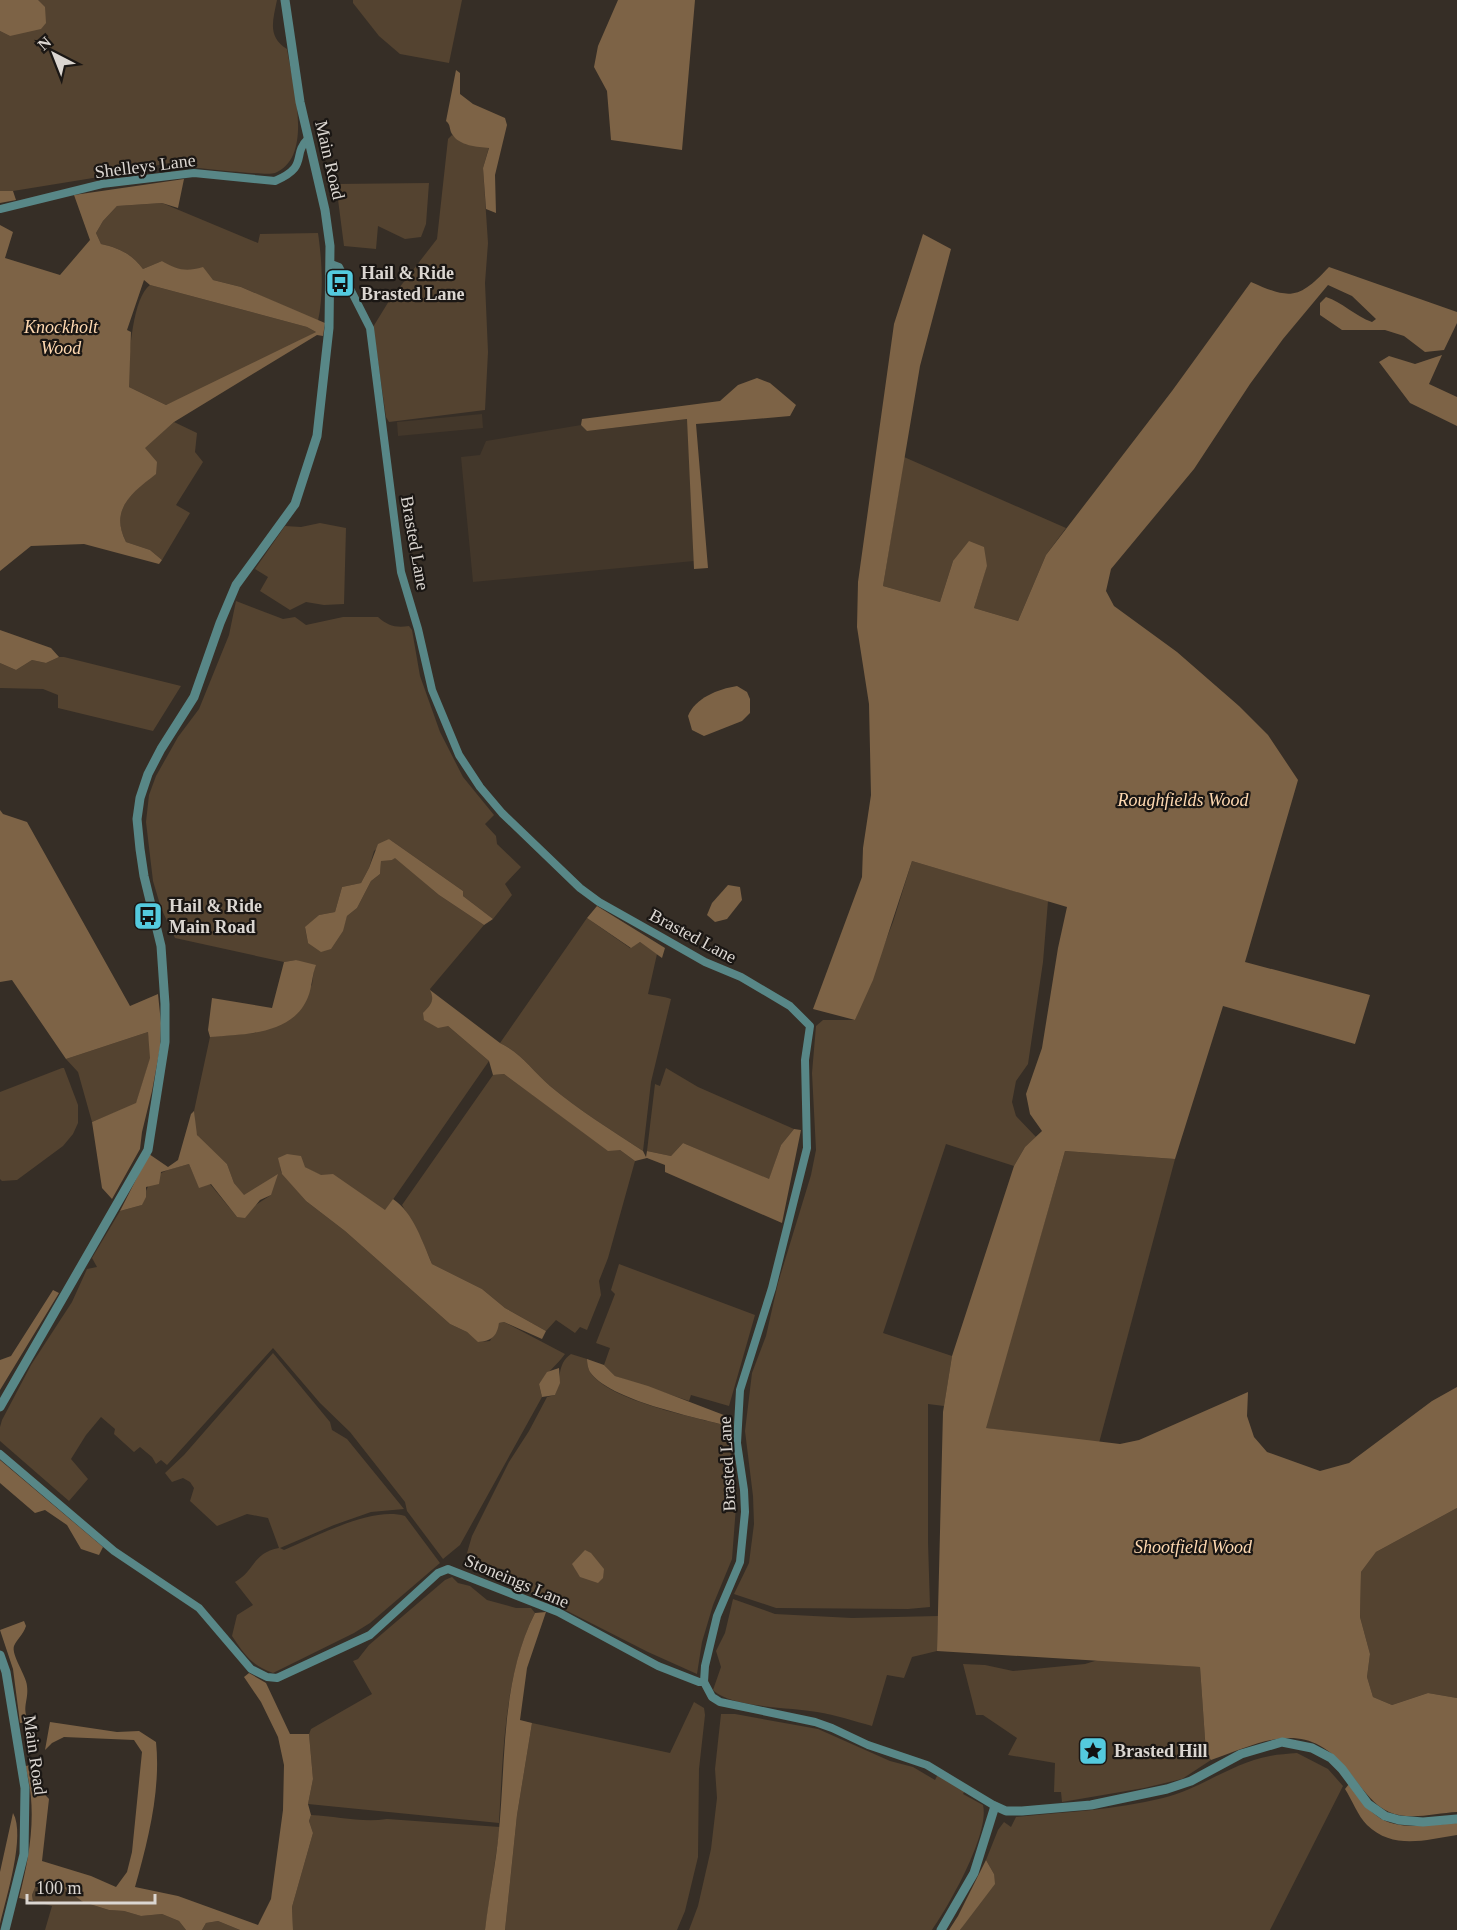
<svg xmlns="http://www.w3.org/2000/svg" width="1457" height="1930" font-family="'Times New Roman',serif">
	<rect width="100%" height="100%" fill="#362e26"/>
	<!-- built -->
	<g fill="#43372a">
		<polygon points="482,414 483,428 398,436 397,422"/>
		<polygon points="688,419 694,561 473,582 461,457 480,455 486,441 581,425 587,431"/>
	</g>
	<!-- green -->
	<g fill="#544330">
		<path d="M 38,0 L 277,0 C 273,20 267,37 287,49 C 292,82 315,157 275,173 C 266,176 202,168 187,167 L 184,160 L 93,178 L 13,191 L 0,191 L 0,31 L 10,36 Z"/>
		<polygon points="353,0 462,0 449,63 400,54 379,36 353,3"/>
		<path d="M 452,135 C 463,144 475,147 489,147 L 483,168 L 488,243 L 485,283 L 488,352 L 485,410 L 389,422 L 386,417 L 373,327 L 389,301 L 437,239 L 448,139 Z"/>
		<polygon points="429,183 426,224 421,237 405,239 378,226 376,249 344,246 336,184"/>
		<path d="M 162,203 L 258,243 L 260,234 L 318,233 C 322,260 324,294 318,321 L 241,287 L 213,280 L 189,271 L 176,270 L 162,261 L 143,269 C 132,254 119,248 101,244 L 96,233 L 103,221 L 117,206 Z"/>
		<path d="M 150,285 L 307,327 L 316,332 L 224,380 L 166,405 L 129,387 C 128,365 131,299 150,285 Z"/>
		<path d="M 174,422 L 197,433 L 195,452 L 203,462 L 176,505 L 190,513 L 162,560 L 150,550 L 126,542 C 109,509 133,492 156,473 L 144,448 Z"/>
		<polygon points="904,457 1066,528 1046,555 1018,621 974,608 987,565 953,561 940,602 883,586"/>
		<polygon points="320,523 346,528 344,604 324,605 306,602 290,610 260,591 268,577 255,569 285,526 301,527"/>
		<path d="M 236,601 L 283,619 L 295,617 L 306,625 L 343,617 L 378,617 C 388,626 396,628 409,626 L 412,630 L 420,676 L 440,732 L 463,777 L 494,815 L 485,824 L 496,836 L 497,844 L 521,867 L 505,884 L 512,895 L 493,919 L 463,896 L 463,891 L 389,839 L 374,851 L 369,868 L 361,883 L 342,887 L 335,912 L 319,915 L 305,928 L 308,943 L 342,931 L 347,916 L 357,908 L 371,881 L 380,874 L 381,860 L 392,860 L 395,857 L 439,895 L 484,925 L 430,989 L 433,997 L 431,1005 L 448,1026 L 489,1061 L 385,1211 L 305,1167 L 279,1158 L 281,1172 L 306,1201 L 345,1231 L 450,1324 L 467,1332 L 479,1342 L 490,1341 L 499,1323 L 504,1322 L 565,1354 C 557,1365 547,1372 539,1384 L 542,1397 L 460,1545 L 443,1559 L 407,1511 L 405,1502 L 350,1432 L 320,1403 L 273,1348 L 167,1465 L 161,1460 L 156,1464 L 152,1457 L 140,1447 L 134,1452 L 114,1434 L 115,1429 L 101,1417 L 86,1435 L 71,1459 L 88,1479 L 69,1501 L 0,1441 L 0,1427 L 2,1420 L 31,1365 L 72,1302 L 87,1269 L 97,1267 L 92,1258 L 120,1211 L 142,1205 C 149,1173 160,1172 189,1164 L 199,1187 L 210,1184 L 237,1217 L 271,1195 L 244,1196 L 234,1183 L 227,1164 L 198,1137 L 195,1130 L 194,1111 L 210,1037 L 255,1033 L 312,985 L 314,969 L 296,960 L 284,962 L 175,938 L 161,908 L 153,881 L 146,822 L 149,795 L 156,776 L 178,737 L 199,709 L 229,635 Z"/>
		<polygon points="59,657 64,657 181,686 153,731 58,708 58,695 43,689 0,688 0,663 16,670 32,660 46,663"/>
		<polygon points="912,861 1048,901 1043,962 1028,1064 1016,1081 1012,1102 1016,1116 1036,1137 1025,1147 1014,1166 946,1144 883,1333 952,1356 944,1406 928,1404 928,1542 930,1607 908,1609 776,1608 734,1594 749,1563 754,1524 753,1496 745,1431 752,1373 766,1336 778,1283 811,1175 816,1150 812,1073 816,1026 823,1020 855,1020 893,922"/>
		<path d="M 587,918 L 630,948 L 640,942 L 657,954 L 648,994 C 657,996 663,996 671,999 L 651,1082 L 643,1151 C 613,1131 577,1109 550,1086 C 533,1071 521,1053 500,1043 Z"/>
		<polygon points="148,1032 151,1056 136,1104 92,1122 78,1072 66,1059"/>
		<polygon points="62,1068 64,1068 78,1105 78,1123 73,1134 63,1146 17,1180 2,1181 0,1179 0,1092"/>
		<polygon points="666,1068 698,1087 794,1129 781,1145 769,1180 683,1143 671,1156 647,1151 655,1084 660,1086"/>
		<polygon points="504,1074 608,1150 620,1150 635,1161 608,1258 599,1281 601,1295 587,1330 580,1327 575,1333 556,1320 546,1331 505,1308 482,1289 432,1264 421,1238 402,1205 493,1075"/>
		<polygon points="1065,1151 1175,1159 1099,1443 985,1428"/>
		<polygon points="619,1264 755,1315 729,1406 691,1395 689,1401 615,1376 604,1365 610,1348 596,1343 615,1294 611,1290"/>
		<path d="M 273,1353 L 330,1422 L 332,1430 L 347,1439 L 404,1509 L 371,1512 L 334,1525 L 280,1548 L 284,1550 C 316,1537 371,1506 405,1516 L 440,1563 L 370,1623 L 354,1633 L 273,1673 C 251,1665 245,1655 232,1636 L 237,1615 L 253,1605 L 235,1582 C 255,1571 252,1553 279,1548 L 268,1518 L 247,1514 L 217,1526 L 190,1501 L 194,1488 L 190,1482 L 183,1478 L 172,1482 L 165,1473 L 184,1455 Z"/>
		<path d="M 571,1354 L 587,1359 C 587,1363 588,1369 590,1372 C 609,1401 694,1417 728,1426 L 737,1493 L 732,1559 L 713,1605 L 702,1642 L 697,1674 L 648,1652 L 518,1586 L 506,1570 L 485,1565 L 467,1553 L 472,1536 L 509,1462 L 529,1431 L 547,1397 L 555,1395 C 562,1380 556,1364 571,1354 Z"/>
		<polygon points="1457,1508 1457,1698 1428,1693 1392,1705 1373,1697 1367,1677 1370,1654 1360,1617 1361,1572 1376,1552"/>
		<path d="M 452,1577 L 458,1583 L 470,1586 L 487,1600 L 516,1608 L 531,1608 L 535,1613 C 504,1674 503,1756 499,1823 L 308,1804 L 313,1779 L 309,1734 L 311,1729 L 372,1694 L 353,1661 L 358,1659 L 369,1645 L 445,1580 Z"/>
		<path d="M 733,1599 L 775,1614 L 852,1618 L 938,1616 L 937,1651 L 912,1657 L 904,1678 L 887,1675 L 872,1726 C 854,1721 836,1715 817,1712 C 791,1707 731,1708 713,1690 L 721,1667 L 716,1651 L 725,1633 Z"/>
		<polygon points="1098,1660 1200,1667 1206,1753 1211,1760 1182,1779 1144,1788 1062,1802 1061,1792 1054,1792 1055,1763 1008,1755 1017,1738 983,1715 976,1715 963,1664 985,1665 1013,1671 1085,1664"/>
		<polygon points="694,1702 704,1708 705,1715 699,1769 698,1857 685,1911 677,1930 505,1930 517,1815 532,1723 670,1753"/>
		<path d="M 721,1714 L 735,1714 L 818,1729 L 890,1761 L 913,1767 L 935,1780 L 938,1774 L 965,1790 L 963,1794 L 983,1805 C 990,1833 949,1906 932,1930 L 689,1930 L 698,1906 L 711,1849 L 717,1798 L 715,1769 Z"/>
		<path d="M 1297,1753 L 1328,1769 L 1343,1786 L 1270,1930 L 960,1930 L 994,1874 L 986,1860 L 998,1830 L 1004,1822 L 1011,1827 L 1016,1817 C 1065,1812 1115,1810 1163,1798 C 1200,1789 1232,1763 1270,1756 C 1279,1754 1288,1754 1297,1753 Z"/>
		<path d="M 311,1815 C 337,1816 361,1823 387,1819 L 500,1827 L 485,1930 L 293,1930 L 292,1907 L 313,1833 L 309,1821 Z"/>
		<polygon points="45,1882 65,1889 83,1902 109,1910 124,1911 141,1916 162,1914 179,1921 186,1930 45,1930 52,1906 33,1901 32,1895 36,1885"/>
		<polygon points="218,1921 240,1930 202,1930 206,1923"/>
	</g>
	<!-- forest -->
	<g fill="#7d6346" fill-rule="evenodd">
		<polygon points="0,0 38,0 45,7 46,23 41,29 10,36 0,31"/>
		<polygon points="618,0 695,0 682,150 611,140 607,91 594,67 598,46"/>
		<path d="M 456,70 L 460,73 L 460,94 L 473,104 L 505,118 L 507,125 L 495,175 L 496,213 L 486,209 L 483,168 L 489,148 C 478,147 459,146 452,134 C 449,129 451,125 446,121 Z"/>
		<path d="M 184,179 L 178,208 L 162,203 L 117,206 L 103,221 L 96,233 L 101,244 C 119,248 132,254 143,269 L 162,261 C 177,270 186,272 203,267 L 213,280 L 241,287 L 325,323 L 323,336 L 317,335 L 174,422 L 145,448 L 157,462 L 156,474 C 133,492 109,509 126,542 L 150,550 L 162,560 L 159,564 L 84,544 L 31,546 L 0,571 L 0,225 L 13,232 L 5,258 L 60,275 L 90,240 L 74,195 ZM 144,280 L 150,285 L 307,327 L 316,332 L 166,405 L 129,387 L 131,332 L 127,330 Z"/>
		<polygon points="0,191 13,191 16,200 0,203"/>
		<path d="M 923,234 L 951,249 L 920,366 L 883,586 L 940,602 L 953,561 L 969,541 L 984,547 L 987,566 L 974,608 L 1018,621 L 1046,555 L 1172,391 L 1251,282 C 1291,300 1299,299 1329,267 L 1457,312 L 1457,323 L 1444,350 L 1425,352 L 1404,336 L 1385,330 L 1342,330 L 1320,315 L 1320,303 L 1326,297 C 1342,302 1355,316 1372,322 L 1376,319 L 1352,296 L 1328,285 L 1283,339 L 1250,384 L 1194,469 L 1111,569 L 1106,591 L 1114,606 L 1177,652 L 1239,706 L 1268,735 L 1298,780 L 1245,962 L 1370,995 L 1355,1044 L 1223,1006 L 1175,1159 L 1065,1151 L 986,1428 L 1120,1444 L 1139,1440 L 1248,1392 L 1247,1416 L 1254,1437 L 1267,1452 L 1320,1471 L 1349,1463 L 1432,1401 L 1457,1387 L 1457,1508 L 1376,1552 L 1361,1572 L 1360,1617 L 1370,1654 L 1367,1677 L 1373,1697 L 1392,1705 L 1428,1693 L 1457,1698 L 1457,1812 C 1436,1813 1409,1821 1389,1812 C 1373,1805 1361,1787 1350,1773 C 1307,1717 1267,1740 1211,1760 L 1206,1753 L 1200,1667 L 937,1651 L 943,1412 L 952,1356 L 1014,1166 L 1025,1147 L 1042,1131 L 1030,1114 L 1026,1094 L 1042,1048 L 1058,948 L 1067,907 L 912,861 L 873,980 L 855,1020 L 813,1009 L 862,877 L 863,848 L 871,795 L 869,704 L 857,627 L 858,582 L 894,324 Z"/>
		<polygon points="1442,355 1429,384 1457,397 1457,426 1410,403 1379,362 1389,356 1415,364"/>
		<polygon points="757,378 770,383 796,405 790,416 696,424 708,568 694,569 687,419 587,431 581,425 582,419 720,401 738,385"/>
		<polygon points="0,630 51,648 59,657 46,663 32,660 16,670 0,663"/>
		<path d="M 737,686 L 747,692 L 750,699 L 750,713 L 742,721 L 704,736 L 692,730 L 688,716 C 695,698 718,689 737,686 Z"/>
		<polygon points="0,810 3,814 27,822 130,1006 158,994 161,1023 160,1048 152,1091 142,1132 140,1149 112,1199 102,1188 92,1122 136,1103 150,1058 148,1032 66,1059 12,980 0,982"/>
		<polygon points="389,839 463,891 463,896 493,919 484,925 439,895 395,858 392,860 381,861 380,874 371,881 357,908 347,916 343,931 331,949 321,952 308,943 305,927 319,915 335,912 342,887 361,883 369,868 378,844"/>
		<polygon points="728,885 740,887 742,900 727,919 715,922 707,915 712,903"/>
		<polygon points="597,906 665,948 662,958 640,942 631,948 587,918"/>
		<path d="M 296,960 L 316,965 C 312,975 312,987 308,997 C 293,1035 245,1034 210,1037 L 208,1030 L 212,998 L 272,1008 L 284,962 Z"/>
		<path d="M 430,990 L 500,1043 C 521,1053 533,1071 550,1086 C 577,1109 613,1131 643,1151 L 646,1157 L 647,1151 L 671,1156 L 683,1143 L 769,1179 L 781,1145 L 794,1129 L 801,1130 L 782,1223 L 665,1172 L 665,1165 L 647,1158 L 635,1161 L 620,1150 L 608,1151 L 504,1074 L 493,1075 L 489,1061 L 448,1026 L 438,1028 L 424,1020 L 423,1013 C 431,1005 435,1000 430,990 Z"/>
		<polygon points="194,1111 197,1135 227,1164 234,1183 244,1195 278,1174 271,1195 260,1200 245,1218 237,1217 211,1184 199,1188 189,1164 161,1172 159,1184 146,1187 146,1197 142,1205 120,1211 149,1154 168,1167 178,1160 191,1114"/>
		<path d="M 287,1154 L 301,1156 L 305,1167 L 321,1175 L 333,1174 L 385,1210 L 393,1199 C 413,1212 423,1243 432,1264 L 482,1289 L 505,1308 L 546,1331 L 542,1339 L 504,1322 L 499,1323 C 497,1336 492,1341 478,1342 L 467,1332 L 450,1324 L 345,1231 L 306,1201 L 282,1174 L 278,1158 Z"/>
		<polygon points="53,1290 59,1293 0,1390 0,1360 11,1356"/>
		<path d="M 587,1359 L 604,1365 L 615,1376 L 648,1386 L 729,1417 L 728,1426 C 695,1417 609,1400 590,1372 C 588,1369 587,1363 587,1359 Z"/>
		<polygon points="559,1368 560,1383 555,1395 542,1397 539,1384 547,1372"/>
		<polygon points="0,1460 103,1547 99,1555 81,1549 67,1525 45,1510 35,1513 0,1483"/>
		<polygon points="585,1550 591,1553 604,1569 603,1578 598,1583 580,1577 572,1564"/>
		<path d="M 546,1612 L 527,1668 L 520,1720 L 532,1723 L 517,1815 L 505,1930 L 485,1930 C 489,1897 496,1863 499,1830 C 506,1758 501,1680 535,1613 Z"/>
		<path d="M 24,1621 L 26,1626 C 23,1635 17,1639 14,1646 C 11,1655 26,1675 27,1686 C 29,1701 21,1707 29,1722 L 20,1723 L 13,1669 L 0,1630 Z"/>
		<path d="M 249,1673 L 266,1683 L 290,1734 L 309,1734 L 313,1779 L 308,1804 L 311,1815 L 309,1821 L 313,1833 L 292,1907 L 293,1930 L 240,1930 L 218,1921 L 206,1923 L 202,1930 L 186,1930 L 179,1921 L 162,1914 L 141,1916 L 124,1911 L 109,1910 L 83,1902 L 65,1889 L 45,1882 L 36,1885 L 32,1895 L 33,1901 L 19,1898 C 30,1855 38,1809 25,1766 L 42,1764 L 38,1773 L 36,1785 L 49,1799 L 42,1861 L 91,1876 L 116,1887 L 127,1872 L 132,1852 L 142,1752 L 134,1740 L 64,1737 L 52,1743 L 45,1750 L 50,1722 L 117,1732 L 139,1731 L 156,1742 C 161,1790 148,1841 135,1887 L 178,1896 L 258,1925 L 271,1899 L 283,1810 L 284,1765 L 278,1737 L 261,1702 L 244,1677 Z"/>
		<path d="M 1349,1784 C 1358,1795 1365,1808 1377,1816 C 1397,1832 1433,1824 1457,1823 L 1457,1835 C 1425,1840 1393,1850 1367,1825 C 1358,1816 1352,1800 1345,1789 Z"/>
		<path d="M 13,1813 C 26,1835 6,1898 0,1924 L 0,1872 Z"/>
		<polygon points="986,1860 994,1874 995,1884 960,1930 949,1930 958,1916"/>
	</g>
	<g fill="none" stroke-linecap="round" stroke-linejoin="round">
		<!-- minor -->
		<g stroke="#588787" stroke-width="8">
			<path d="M 0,209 L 102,184 L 194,173 L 275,181 C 310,166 291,155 308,139"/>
			<polyline points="331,264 339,267 370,328 401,572 418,629 432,690 459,755 480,787 502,813 580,888 599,902 663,938 705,962 741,977 790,1006 810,1026 805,1060 807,1148 772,1288 740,1390 737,1443 744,1490 745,1512 740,1562 717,1616 705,1666 704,1682"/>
			<polyline points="0,1454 114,1551 199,1608 251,1669 267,1677 277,1678 370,1635 438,1573 448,1569 558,1612 658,1666 699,1682 704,1682 712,1697 720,1702 815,1722 832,1728 868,1745 927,1765 995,1806"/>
		</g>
		<!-- tertiary -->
		<g stroke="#588787" stroke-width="9">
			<polyline points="0,1407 148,1150 165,1042 165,1004 161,946 144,876 140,849 137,819 140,798 148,774 161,749 194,697 220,623 236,585 295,504 317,436 329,328 330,246 325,210 300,102 285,0"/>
			<polyline points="0,1655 6,1672 25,1788 24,1854 5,1930"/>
			<polyline points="941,1930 974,1873 995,1806 1006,1811 1022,1811 1091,1805 1167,1789 1191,1781 1241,1754 1282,1742 1312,1748 1331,1758 1342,1769 1368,1804 1385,1816 1399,1820 1423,1822 1457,1819"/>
		</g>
	</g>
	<!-- icons -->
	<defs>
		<g id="bus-square" transform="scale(1.5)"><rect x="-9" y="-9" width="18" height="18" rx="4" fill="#54cade" stroke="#1b1714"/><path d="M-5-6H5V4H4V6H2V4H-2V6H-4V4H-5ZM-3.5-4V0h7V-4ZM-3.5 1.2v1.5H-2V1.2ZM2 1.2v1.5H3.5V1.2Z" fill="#111"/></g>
		<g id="sight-square" transform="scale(1.5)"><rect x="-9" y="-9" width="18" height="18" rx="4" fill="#54cade" stroke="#1b1714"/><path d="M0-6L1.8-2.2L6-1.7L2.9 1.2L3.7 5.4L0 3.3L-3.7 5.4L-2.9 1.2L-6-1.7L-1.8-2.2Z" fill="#111"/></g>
	</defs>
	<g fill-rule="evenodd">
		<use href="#bus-square" x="340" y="283"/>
		<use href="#bus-square" x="148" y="916"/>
		<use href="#sight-square" x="1093" y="1751"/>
	</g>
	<g text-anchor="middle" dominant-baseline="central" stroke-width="4.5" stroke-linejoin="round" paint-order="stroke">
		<!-- street labels -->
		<g font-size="18" fill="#dbd6d1" stroke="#1b1714">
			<text transform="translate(330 160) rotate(77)">Main Road</text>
			<text transform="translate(145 166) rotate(-7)">Shelleys Lane</text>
			<text transform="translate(415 543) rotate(80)">Brasted Lane</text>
			<text transform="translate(693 936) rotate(28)">Brasted Lane</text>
			<text transform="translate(727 1464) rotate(-93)">Brasted Lane</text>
			<text transform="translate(517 1581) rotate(23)">Stoneings Lane</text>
			<text transform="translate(35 1755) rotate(82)">Main Road</text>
		</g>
		<!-- poi labels -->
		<g font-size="18" font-weight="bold" fill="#dbd6d1" stroke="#1b1714" text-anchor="start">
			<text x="361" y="273">Hail &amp; Ride<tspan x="361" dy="21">Brasted Lane</tspan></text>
			<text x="169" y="906">Hail &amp; Ride<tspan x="169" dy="21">Main Road</tspan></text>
			<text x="1114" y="1751">Brasted Hill</text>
		</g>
		<!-- park labels -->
		<g font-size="18" font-style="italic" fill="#fed8b0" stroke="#1b1714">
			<text x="61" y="327">Knockholt<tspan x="61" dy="21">Wood</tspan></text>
			<text x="1183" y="800">Roughfields Wood</text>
			<text x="1193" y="1547">Shootfield Wood</text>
		</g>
	</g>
	<!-- north arrow -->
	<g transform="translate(54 54) rotate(318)" stroke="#1b1714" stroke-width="4.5" paint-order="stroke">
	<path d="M0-4.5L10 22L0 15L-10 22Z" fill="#dbd6d1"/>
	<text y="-9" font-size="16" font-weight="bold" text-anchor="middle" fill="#dbd6d1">N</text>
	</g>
	<!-- scale -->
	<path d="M27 1894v9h128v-9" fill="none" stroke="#dbd6d1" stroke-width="3"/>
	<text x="36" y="1894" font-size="18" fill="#dbd6d1" stroke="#1b1714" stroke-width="4.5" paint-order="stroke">100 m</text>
</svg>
